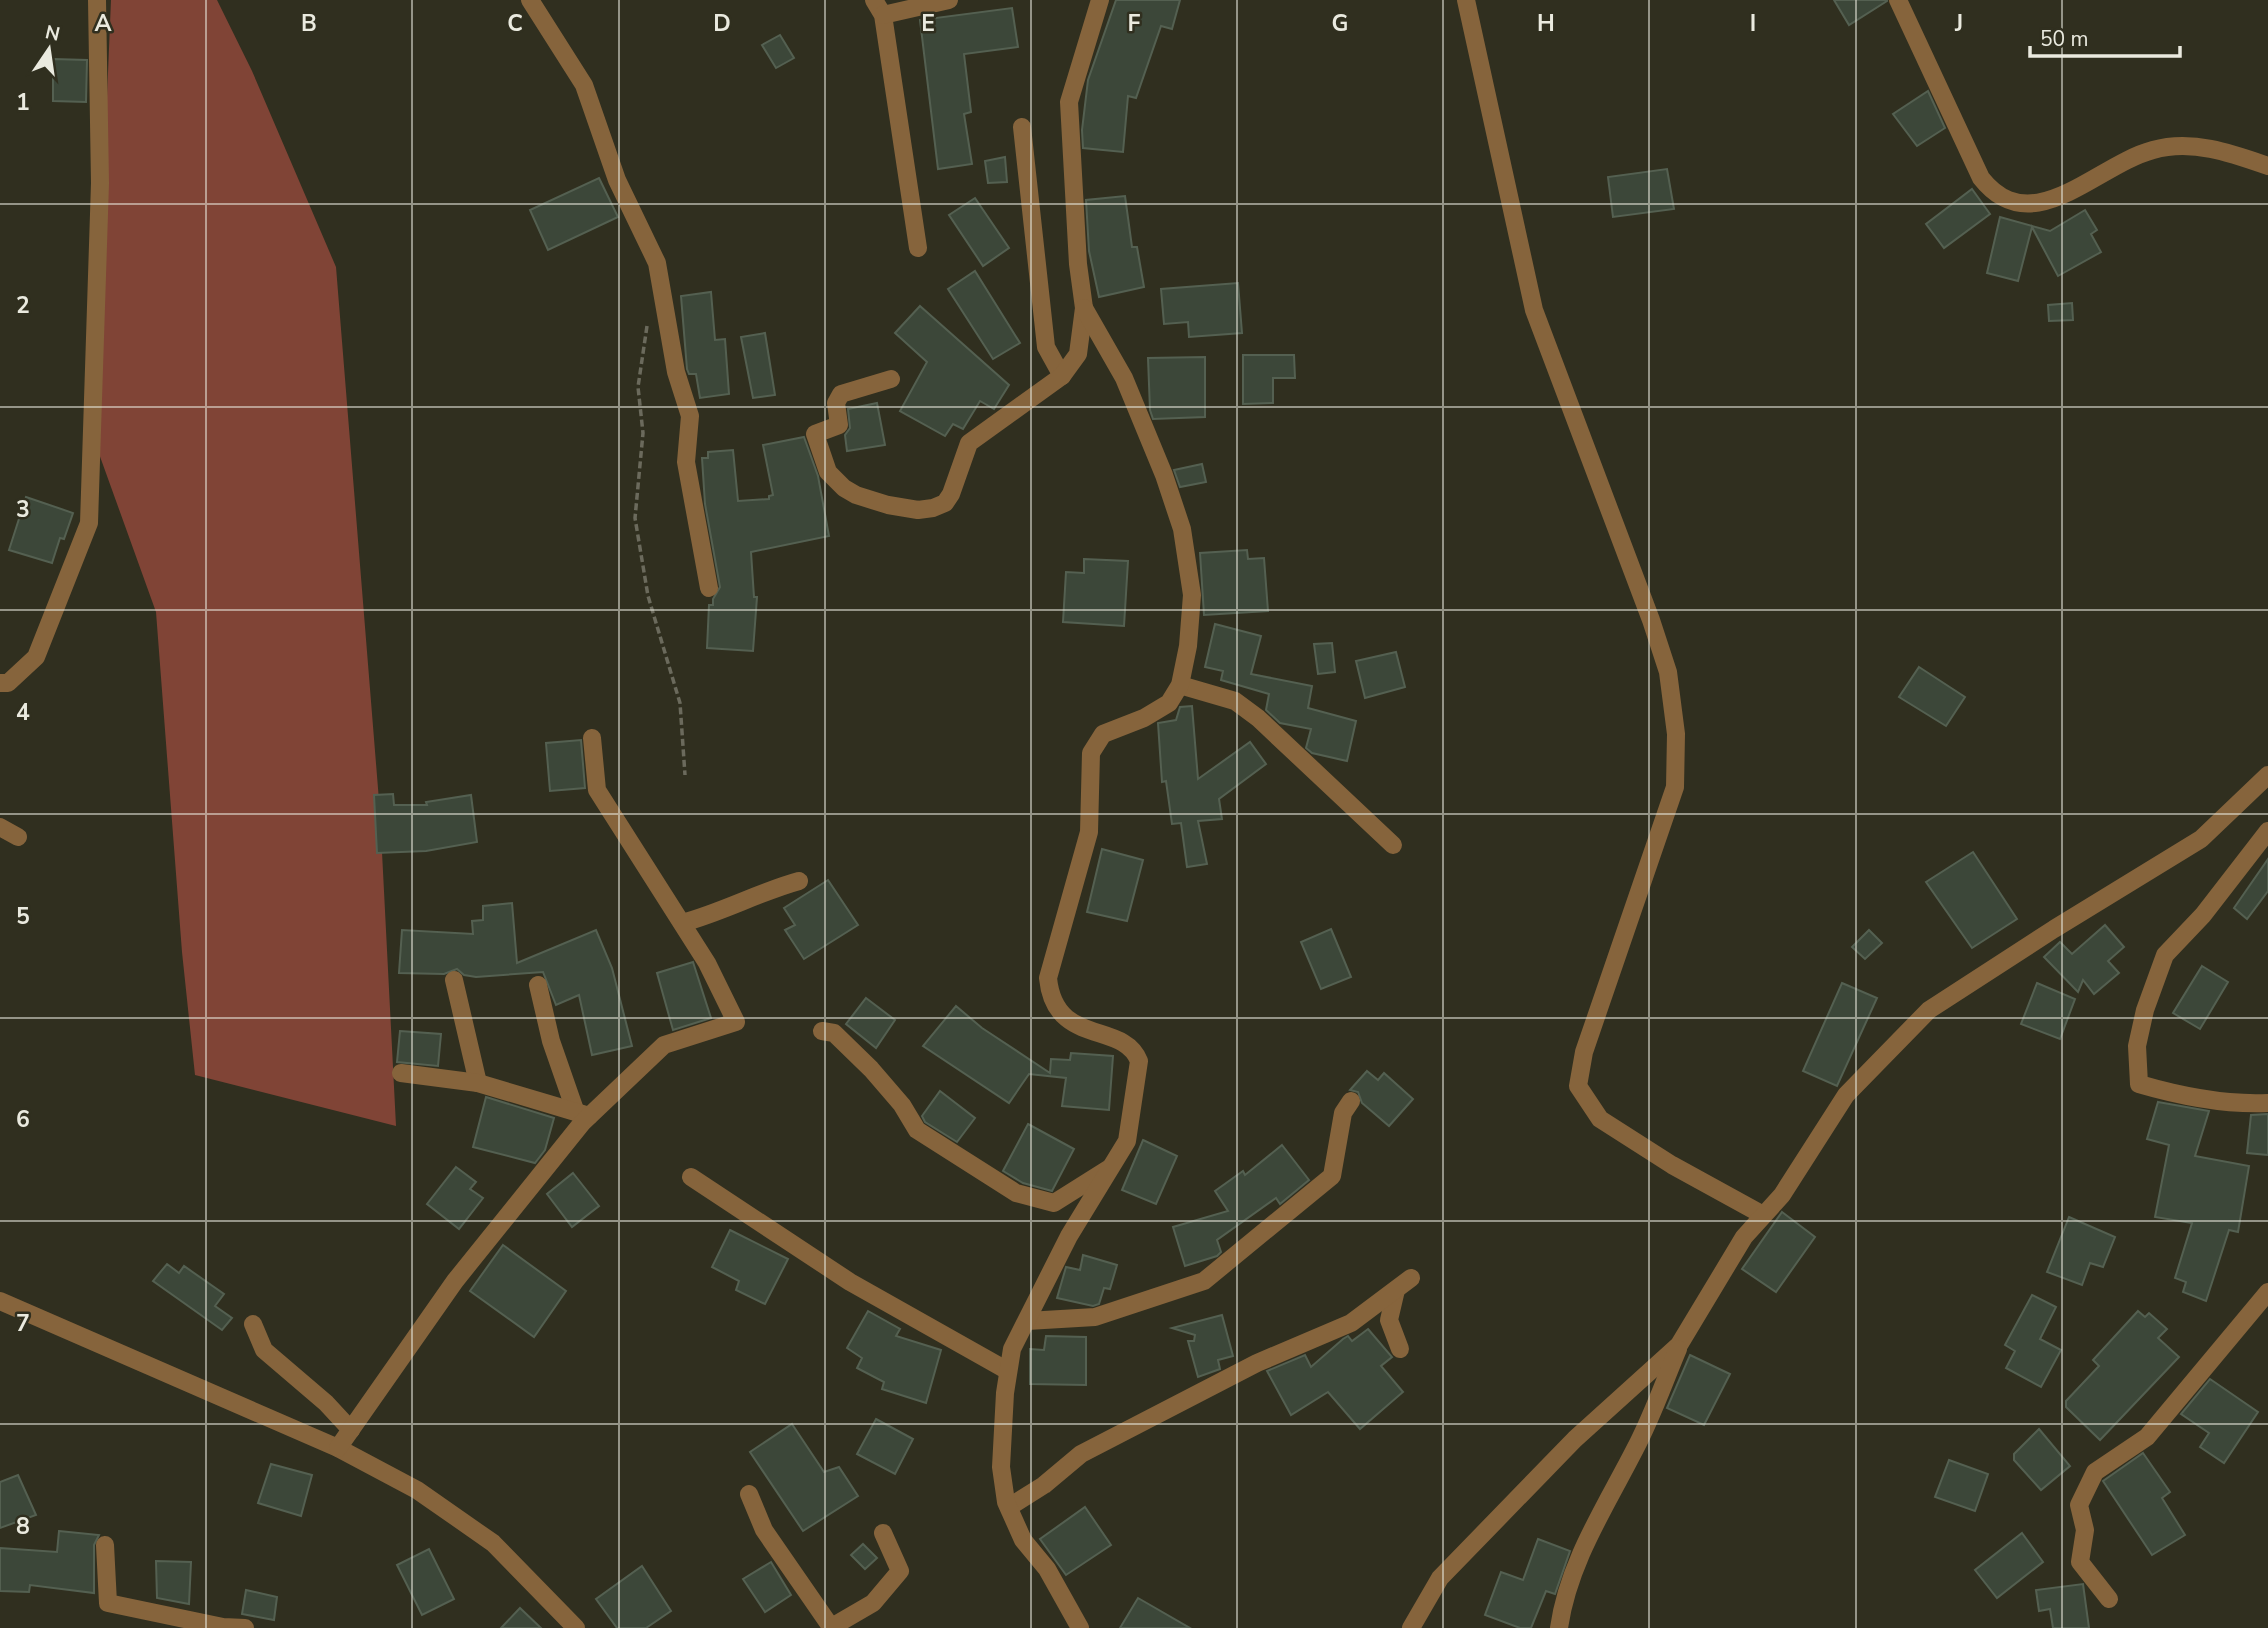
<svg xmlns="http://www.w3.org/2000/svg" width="2268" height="1628" font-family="'Nunito Sans',sans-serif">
	<rect width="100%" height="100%" fill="#302f1f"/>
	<!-- green -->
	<polygon fill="#804436" points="111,0 217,0 252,71 336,267 380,813 396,1126 195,1075 182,952 156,612 93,437"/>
	<!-- building -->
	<g fill="#3c4739" stroke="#546051" stroke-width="2">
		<polygon points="1116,0 1180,0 1172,29 1161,26 1136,98 1128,96 1123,152 1083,148 1082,130 1088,80"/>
		<polygon points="1834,0 1887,0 1887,1 1849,25"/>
		<polygon points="1012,8 1018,47 964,54 971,112 964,114 972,164 938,169 920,20"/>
		<polygon points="780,35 794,58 776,68 762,45"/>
		<polygon points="53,59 87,60 86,102 53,101"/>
		<polygon points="1928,91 1945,128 1917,146 1893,114"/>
		<polygon points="1005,157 1007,182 988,183 985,161"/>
		<polygon points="1667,169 1674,209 1613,217 1608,177"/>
		<polygon points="599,178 618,217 548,250 530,210"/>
		<polygon points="1972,189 1990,214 1944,248 1926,224"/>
		<polygon points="1125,196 1132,247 1137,247 1144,287 1099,297 1089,251 1086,200"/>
		<polygon points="975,198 1009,248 983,266 949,215"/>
		<polygon points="2085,210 2097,230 2091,234 2101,252 2058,276 2032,227 2018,281 1987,273 2000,217 2050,231"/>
		<polygon points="975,271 1020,343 993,359 948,289"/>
		<polygon points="1238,283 1242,333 1189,337 1188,322 1164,324 1161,289"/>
		<polygon points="711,292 715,340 725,339 729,394 700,398 696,374 689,374 687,369 681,296"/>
		<polygon points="2072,303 2073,320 2049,321 2048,305"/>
		<polygon points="920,306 1009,385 994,409 980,401 963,429 953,424 945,436 900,411 927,362 895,333"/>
		<polygon points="765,333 775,395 753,398 741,337"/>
		<polygon points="1243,355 1294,355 1295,378 1273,378 1273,403 1243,404"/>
		<polygon points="1205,357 1205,417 1153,419 1150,410 1148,358"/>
		<polygon points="877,403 885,445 847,451 845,435 850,428 848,409"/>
		<polygon points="804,437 818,476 829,536 751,552 754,597 757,597 753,651 707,648 709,605 713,605 713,599 720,587 705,504 702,458 708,458 708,452 733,450 738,501 769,499 769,496 773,495 763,445"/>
		<polygon points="1202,464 1206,482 1180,487 1174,470"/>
		<polygon points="26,497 73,513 64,539 60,538 52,563 9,550"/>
		<polygon points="1247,550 1248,559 1264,558 1268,611 1204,615 1200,553"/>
		<polygon points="1084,559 1128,561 1124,626 1063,622 1066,572 1084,573"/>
		<polygon points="1215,624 1261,636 1251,674 1312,686 1308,708 1356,721 1347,761 1312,753 1306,748 1311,729 1280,723 1266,710 1269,694 1221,680 1223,671 1205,667"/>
		<polygon points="1332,643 1335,672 1318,674 1314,644"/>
		<polygon points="1396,652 1405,687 1365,698 1356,661"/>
		<polygon points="1919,667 1965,697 1946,726 1899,697"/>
		<polygon points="1192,706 1198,779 1250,742 1266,764 1219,799 1222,819 1198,821 1207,864 1187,867 1181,823 1172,824 1166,781 1162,782 1158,723 1176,720 1180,707"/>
		<polygon points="581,740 585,788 550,791 546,743"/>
		<polygon points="393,794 394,805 427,805 426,802 471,795 477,842 426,851 377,853 374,795"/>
		<polygon points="1102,849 1143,860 1127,921 1087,912"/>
		<polygon points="1973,852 2017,919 1972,948 1926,882"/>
		<polygon points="2268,859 2268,891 2247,919 2234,908"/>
		<polygon points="828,880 858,925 804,959 785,930 795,925 784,908"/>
		<polygon points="512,903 517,963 596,930 612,968 632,1046 592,1055 579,995 556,1005 543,972 476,977 464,975 457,969 444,974 399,973 402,930 473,934 472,921 483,920 483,906"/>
		<polygon points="2105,925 2124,947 2108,961 2119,973 2094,994 2083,980 2078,992 2044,957 2060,942 2072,954"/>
		<polygon points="1331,929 1351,977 1321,989 1301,942"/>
		<polygon points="1869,930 1882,943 1865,959 1852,947"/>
		<polygon points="693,962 711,1018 673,1030 657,973"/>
		<polygon points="2202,966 2228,982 2200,1029 2173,1013"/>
		<polygon points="1842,983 1877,998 1837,1086 1803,1071"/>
		<polygon points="2037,983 2075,999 2060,1039 2021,1024"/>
		<polygon points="866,998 895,1020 876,1048 846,1024"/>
		<polygon points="956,1006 982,1028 1050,1073 1051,1059 1070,1060 1071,1053 1113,1056 1109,1110 1062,1106 1066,1078 1029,1074 1009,1103 923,1046"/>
		<polygon points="400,1031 441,1034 438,1066 397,1062"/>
		<polygon points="1367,1071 1378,1080 1384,1073 1413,1099 1389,1126 1362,1103 1358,1092 1350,1090"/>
		<polygon points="940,1091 975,1118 957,1142 925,1122 922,1116"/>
		<polygon points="486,1097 554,1118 545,1150 535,1163 473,1147"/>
		<polygon points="2158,1102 2209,1111 2195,1156 2249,1166 2238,1232 2229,1230 2206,1301 2183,1292 2186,1282 2175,1278 2192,1223 2155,1217 2169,1145 2147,1139"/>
		<polygon points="2268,1114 2268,1155 2247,1153 2251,1115"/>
		<polygon points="1028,1124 1074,1149 1052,1191 1023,1183 1003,1171"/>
		<polygon points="1143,1140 1177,1156 1156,1204 1122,1190"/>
		<polygon points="1282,1145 1309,1180 1280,1204 1276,1198 1217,1240 1221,1252 1217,1256 1185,1266 1173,1227 1228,1211 1215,1191 1243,1171 1245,1175"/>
		<polygon points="456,1167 476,1182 470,1189 483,1198 459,1229 427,1204"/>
		<polygon points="573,1173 599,1206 572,1227 547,1194"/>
		<polygon points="1782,1212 1815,1237 1776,1292 1742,1269"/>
		<polygon points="2069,1217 2115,1237 2103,1267 2090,1263 2082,1285 2047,1272"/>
		<polygon points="730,1230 788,1259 765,1304 736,1290 739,1281 712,1267"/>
		<polygon points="503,1245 566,1291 534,1337 470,1291"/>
		<polygon points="1083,1255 1117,1265 1110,1289 1104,1288 1099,1304 1093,1306 1057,1298 1066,1267 1080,1270"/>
		<polygon points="167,1264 179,1273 184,1266 224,1294 215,1306 232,1318 222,1330 153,1281"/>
		<polygon points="2032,1295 2056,1307 2040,1339 2061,1350 2041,1387 2006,1368 2015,1351 2005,1345"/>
		<polygon points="868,1311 900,1329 896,1336 941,1350 926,1403 882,1389 884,1382 857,1368 862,1358 847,1348"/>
		<polygon points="2138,1311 2145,1317 2149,1313 2167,1329 2158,1338 2179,1357 2100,1440 2066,1407 2066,1401 2099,1366 2093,1360"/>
		<polygon points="1222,1315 1233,1356 1218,1360 1220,1369 1198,1377 1188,1341 1194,1341 1195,1335 1172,1328"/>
		<polygon points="1368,1329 1392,1357 1381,1366 1403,1392 1360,1429 1328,1392 1291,1415 1267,1371 1305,1355 1311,1367 1343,1339 1348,1336 1352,1341"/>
		<polygon points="1046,1336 1086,1337 1086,1385 1030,1384 1030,1349 1044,1350"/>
		<polygon points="1690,1355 1730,1374 1704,1425 1667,1408"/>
		<polygon points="2210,1379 2258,1412 2224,1463 2200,1447 2209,1433 2181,1414"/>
		<polygon points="876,1419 913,1439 895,1474 857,1454"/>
		<polygon points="792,1424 824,1472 839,1467 858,1496 803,1531 750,1452"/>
		<polygon points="2039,1429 2070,1466 2041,1490 2014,1460 2014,1454"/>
		<polygon points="2143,1453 2170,1492 2162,1498 2185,1535 2152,1555 2103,1481"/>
		<polygon points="1949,1460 1988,1474 1975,1511 1935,1497"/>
		<polygon points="271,1464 312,1475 301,1516 258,1503"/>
		<polygon points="18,1475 36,1515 0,1528 0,1482"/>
		<polygon points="1085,1507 1111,1545 1066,1575 1040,1539"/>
		<polygon points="59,1531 99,1535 94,1545 94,1593 30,1585 29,1592 0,1591 0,1548 57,1552"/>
		<polygon points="2022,1533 2043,1562 1997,1598 1975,1570"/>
		<polygon points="1538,1539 1570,1551 1555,1594 1546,1591 1531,1628 1520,1628 1485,1615 1501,1572 1523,1580"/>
		<polygon points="863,1544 877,1558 865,1569 851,1555"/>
		<polygon points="429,1549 454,1599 422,1615 397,1565"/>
		<polygon points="156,1561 191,1562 189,1604 157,1598"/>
		<polygon points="771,1562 791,1595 765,1612 743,1579"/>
		<polygon points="642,1566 671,1611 646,1628 617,1628 596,1599"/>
		<polygon points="2083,1584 2089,1628 2053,1628 2050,1609 2039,1611 2036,1590"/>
		<polygon points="246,1590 277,1597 274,1620 242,1614"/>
		<polygon points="1138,1598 1190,1628 1120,1628"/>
		<polygon points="520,1608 541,1628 501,1628"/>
	</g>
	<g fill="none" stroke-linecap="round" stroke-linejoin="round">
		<!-- path -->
		<polyline stroke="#6b6a5c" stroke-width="3.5" stroke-dasharray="7 3.5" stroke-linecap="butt" points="647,326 638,387 643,433 635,518 648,596 680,703 685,775"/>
		<!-- minor -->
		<g stroke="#86643c" stroke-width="18">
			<polyline points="530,0 584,85 617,180 657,263 676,372 690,416 686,462 709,588"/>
			<polyline points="874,0 883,15 918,248"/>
			<polyline points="1466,0 1534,310 1651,620 1668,672 1676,734 1675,787 1584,1052 1578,1086 1600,1119 1672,1165 1763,1215"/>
			<path d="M 1898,0 L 1981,178 C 2032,243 2096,165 2153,150 C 2192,139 2231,153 2268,166"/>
			<polyline points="883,15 949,0"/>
			<polyline points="1022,127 1046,347 1062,376"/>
			<polyline points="891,379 841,394 836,403 839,425 815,434 828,472 844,488 856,495 888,505 918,510 933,508 945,503 951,494 969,443 1062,376 1078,354 1084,308 1078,264 1069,102 1100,0"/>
			<polyline points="0,683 8,683 36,657 89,523 100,183 97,0"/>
			<polyline points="1180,685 1235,701 1258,718 1393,845"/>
			<polyline points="0,827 18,837"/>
			<path d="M 2268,831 L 2203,915 L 2165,955 L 2145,1010 L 2137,1046 L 2139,1084 C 2180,1096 2225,1105 2268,1103"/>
			<path d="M 682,923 C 723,912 759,892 799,881"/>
			<polyline points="454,980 478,1083"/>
			<polyline points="538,985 551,1041 575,1110"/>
			<polyline points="822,1031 834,1033 871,1069 902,1105 917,1130 1016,1193 1054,1203 1108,1169"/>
			<polyline points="401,1073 478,1083 589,1116"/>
			<polyline points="691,1177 850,1282 1008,1371"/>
			<polyline points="1396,1290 1389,1320 1400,1349"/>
			<polyline points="0,1301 338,1448 417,1490 493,1543 576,1628"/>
			<polyline points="1027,1321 1095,1317 1204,1281 1332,1176 1343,1113 1351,1101"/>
			<polyline points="253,1324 264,1350 326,1403 351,1430"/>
			<polyline points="338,1448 455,1281 582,1123 664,1045 736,1022 707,963 597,790 592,738"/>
			<polyline points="749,1494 764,1530 831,1627"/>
			<polyline points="1009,1507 1044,1485 1081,1454 1257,1363 1351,1323 1411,1278"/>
			<polyline points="105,1545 108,1603 223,1627 245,1628"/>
			<polyline points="2109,1599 2080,1562 2085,1530 2079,1505 2095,1472 2147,1437 2268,1292"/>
			<polyline points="830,1628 873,1603 900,1571 883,1533"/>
			<path d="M 1080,1628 L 1047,1569 L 1023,1540 L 1006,1502 L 1001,1467 L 1005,1393 L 1012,1349 L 1069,1236 L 1127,1141 L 1139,1061 C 1123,1020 1055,1048 1048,978 L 1089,832 L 1091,753 L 1103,734 L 1144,718 L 1169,703 L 1180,685 L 1188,646 L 1192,595 L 1182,529 L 1164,475 L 1124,378 L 1084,308"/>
			<polyline points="1411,1628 1440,1578 1575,1439 1679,1345 1744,1237 1782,1195 1846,1095 1929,1010 2054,929 2201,839 2268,775"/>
			<path d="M 1559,1628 C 1568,1563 1606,1506 1635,1449 C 1652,1417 1664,1382 1678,1349"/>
		</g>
	</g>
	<!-- grid -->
	<path fill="none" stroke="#eaeadf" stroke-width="2" stroke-opacity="0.55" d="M 206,0 L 206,1628M 412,0 L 412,1628M 619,0 L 619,1628M 825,0 L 825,1628M 1031,0 L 1031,1628M 1237,0 L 1237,1628M 1443,0 L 1443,1628M 1649,0 L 1649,1628M 1856,0 L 1856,1628M 2062,0 L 2062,1628M 0,204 L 2268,204M 0,407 L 2268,407M 0,610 L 2268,610M 0,814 L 2268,814M 0,1018 L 2268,1018M 0,1221 L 2268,1221M 0,1424 L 2268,1424"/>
	<g font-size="23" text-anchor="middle" font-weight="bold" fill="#eaeadf" stroke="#302f1f" stroke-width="5" stroke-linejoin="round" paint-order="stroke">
		<text x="103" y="31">A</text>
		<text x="309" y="31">B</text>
		<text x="515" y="31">C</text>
		<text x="722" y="31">D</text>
		<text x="928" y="31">E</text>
		<text x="1134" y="31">F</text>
		<text x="1340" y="31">G</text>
		<text x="1546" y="31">H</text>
		<text x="1753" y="31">I</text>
		<text x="1959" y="31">J</text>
		<text x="23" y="110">1</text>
		<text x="23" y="313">2</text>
		<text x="23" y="517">3</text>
		<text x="23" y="720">4</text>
		<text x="23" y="924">5</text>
		<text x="23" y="1127">6</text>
		<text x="23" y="1331">7</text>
		<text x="23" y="1534">8</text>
	</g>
	<!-- north arrow -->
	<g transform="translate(49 49) rotate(13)" stroke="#302f1f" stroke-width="5" paint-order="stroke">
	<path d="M0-5L12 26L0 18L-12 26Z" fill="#eaeadf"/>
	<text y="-10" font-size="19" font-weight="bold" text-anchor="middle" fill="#eaeadf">N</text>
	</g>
	<!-- scale -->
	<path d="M2030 46v10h150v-10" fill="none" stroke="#eaeadf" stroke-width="3.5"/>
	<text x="2040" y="46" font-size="21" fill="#eaeadf" stroke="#302f1f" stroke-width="5" paint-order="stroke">50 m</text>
</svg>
